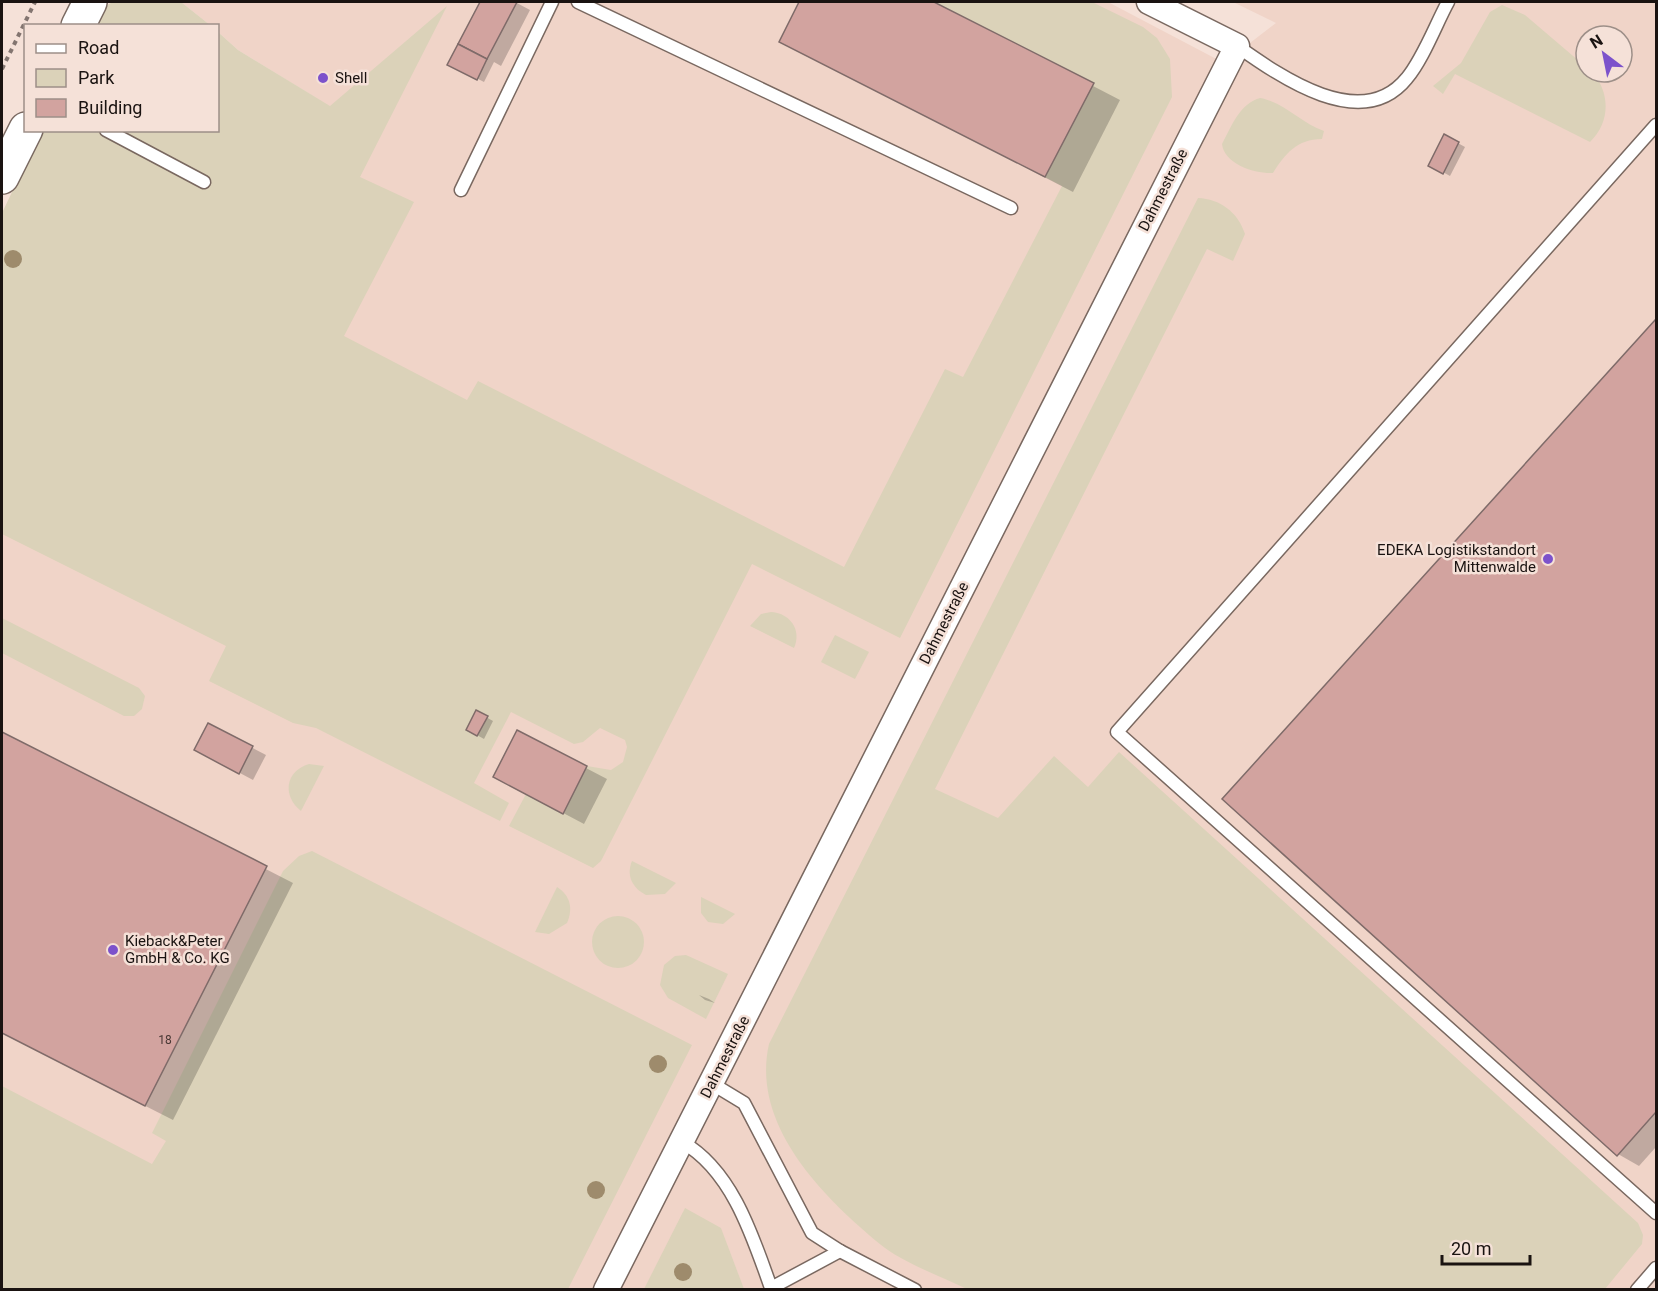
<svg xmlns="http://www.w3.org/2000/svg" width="1658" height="1291" font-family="Roboto,sans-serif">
	<rect width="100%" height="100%" fill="#f5e1d8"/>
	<!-- built -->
	<path fill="#f0d4c8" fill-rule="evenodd" d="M 181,2 L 1108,2 L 1224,63 L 1276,23 L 1233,2 L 1656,2 L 1656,1289 L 2,1290 L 2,320 L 237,229 L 329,106 L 238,50 L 218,32 L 218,26 L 210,25 ZM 1586,36 L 1622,36 L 1622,72 L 1586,72 Z"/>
	<!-- green -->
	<g fill="#dbd2b9">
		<polygon points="113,2 181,2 210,25 93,26 107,5"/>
		<polygon points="934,2 1092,2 1143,27 1157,38 1170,59 1172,97 900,638 752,564 601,861 593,868 509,826 526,794 563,813 587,766 611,770 623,762 627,747 625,740 600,728 583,742 574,744 511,712 474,783 509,803 500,821 316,728 293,723 209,681 226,646 2,534 2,213 41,131 218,130 218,32 238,50 330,106 447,6 360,177 414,202 344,336 467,400 478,381 844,567 945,369 963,377 1062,186 1045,177 1094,83"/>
		<path d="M 1502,5 L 1525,15 L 1586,67 L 1586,72 L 1592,72 C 1611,93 1610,123 1590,142 L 1455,74 L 1443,94 L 1433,86 L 1461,63 L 1490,12 Z"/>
		<path d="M 1260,98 C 1284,102 1301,123 1324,131 L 1322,139 C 1297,139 1285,154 1273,173 C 1255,174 1224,164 1222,144 C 1232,126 1239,104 1260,98 Z"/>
		<path d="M 1198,198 C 1220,199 1238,212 1245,234 L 1233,261 L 1207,249 L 935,789 L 998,818 L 1054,756 L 1088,787 L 1119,752 L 1638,1223 L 1643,1235 L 1642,1244 L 1605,1289 L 967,1289 C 942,1277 907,1264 885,1248 C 827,1201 750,1127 769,1044 Z"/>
		<path d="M 771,612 C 790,613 802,630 794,648 L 750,626 L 761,614 Z"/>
		<polygon points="2,618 139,688 145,696 142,709 134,716 124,716 2,653"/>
		<polygon points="835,635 869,652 855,679 821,662"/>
		<path d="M 309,764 L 324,766 L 301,811 C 282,796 285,771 309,764 Z"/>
		<polygon points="312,851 692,1045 568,1289 2,1289 2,1086 152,1164 166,1141 152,1133 283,871 299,856"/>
		<path d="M 632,861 L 676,883 L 665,894 L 646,895 C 632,888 626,875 632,861 Z"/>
		<path d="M 557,887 C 571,896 573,909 567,923 L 549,934 L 535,932 Z"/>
		<polygon points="701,897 735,914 723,924 708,922 701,913"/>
		<circle cx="618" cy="942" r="26"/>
		<polygon points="686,955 728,974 706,1019 668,998 660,985 664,965 675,956"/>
		<polygon points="685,1208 721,1228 744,1289 644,1289"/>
	</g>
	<!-- shadow -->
	<g fill="#0003">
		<polygon points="481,2 515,2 530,10 501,66 494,62 484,82 449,64"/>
		<polygon points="801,2 931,2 1120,100 1073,192 781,41"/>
		<polygon points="1445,136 1465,147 1450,176 1430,165"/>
		<polygon points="1656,321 1656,1147 1639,1166 1618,1154 1224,798"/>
		<polygon points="477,712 493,721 484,739 468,730"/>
		<polygon points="209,725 266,755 253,780 210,757"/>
		<polygon points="517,732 607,779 584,824 495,777"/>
		<polygon points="2,733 293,883 173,1120 2,1033"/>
		<polygon points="699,995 709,999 715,1003 705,1000"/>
	</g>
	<!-- building -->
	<g fill="#d2a39f" stroke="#7f6b69" stroke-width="1.5">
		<polygon points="480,2 517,2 487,59 458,44"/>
		<polygon points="799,2 934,2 1094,83 1045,177 779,42"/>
		<polygon points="458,44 487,59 477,80 447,65"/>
		<polygon points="1444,134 1459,142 1443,174 1428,166"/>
		<polygon points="1656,319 1656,1112 1617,1156 1222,799"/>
		<polygon points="476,710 488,716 477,736 466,730"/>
		<polygon points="208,723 253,746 239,774 194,750"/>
		<polygon points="517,730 587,766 563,814 493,777"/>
		<polygon points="2,732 267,866 145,1106 2,1033"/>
	</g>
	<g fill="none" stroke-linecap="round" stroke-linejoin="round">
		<!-- lane casing -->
		<g stroke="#796860" stroke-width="15">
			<g id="lane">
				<polyline points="578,2 1011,208"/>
				<path d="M 1237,46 C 1281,77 1362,134 1407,78 C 1423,59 1436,24 1448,2"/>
				<polyline points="1656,125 1117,732 1656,1213"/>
				<polyline points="106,130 204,182"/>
				<polyline points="461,190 552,2"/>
				<polyline points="711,1083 744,1103 812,1233 840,1251 915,1290"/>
				<path d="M 682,1142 C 732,1170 753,1237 771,1288 L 840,1251"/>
				<polyline points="1637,1290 1656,1268"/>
			</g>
		</g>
		<!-- street casing -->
		<g stroke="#796860" stroke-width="27">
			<polyline id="street" points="606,1290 1237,46 1149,2"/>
		</g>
		<!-- secondary casing -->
		<g stroke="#796860" stroke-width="36">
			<g id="secondary">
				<polyline points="78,26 90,2"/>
				<polyline points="2,177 26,129"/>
			</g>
		</g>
		<!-- path -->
		<polyline stroke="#837570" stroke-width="4" stroke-dasharray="4.5 4.5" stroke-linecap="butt" points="2,69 35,2"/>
		<!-- lane -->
		<use href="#lane" stroke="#fff" stroke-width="12"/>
		<!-- street -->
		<use href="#street" stroke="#fff" stroke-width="24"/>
		<!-- secondary -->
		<use href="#secondary" stroke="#fff" stroke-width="33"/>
	</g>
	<!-- trees -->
	<g fill="#9e8b6c">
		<circle cx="13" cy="259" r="9"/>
		<circle cx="658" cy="1064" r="9"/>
		<circle cx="596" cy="1190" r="9"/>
		<circle cx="683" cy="1272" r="9"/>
	</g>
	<!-- markers -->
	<g fill="#7c52cb" stroke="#f5e1d8" stroke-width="2">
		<circle cx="323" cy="78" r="6"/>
		<circle cx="1548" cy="559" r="6"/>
		<circle cx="113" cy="950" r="6"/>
	</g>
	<g text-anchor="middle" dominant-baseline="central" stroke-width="5" stroke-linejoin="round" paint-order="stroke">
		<!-- number labels -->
		<g font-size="12" fill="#483734">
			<text x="165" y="1040">18</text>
		</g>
		<!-- poi labels -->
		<g font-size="15" fill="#1a1311" stroke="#f5e1d8" text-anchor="start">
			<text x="335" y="78">Shell</text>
			<text x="1536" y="550" text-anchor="end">EDEKA Logistikstandort<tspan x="1536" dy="17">Mittenwalde</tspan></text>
			<text x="125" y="941">Kieback&amp;Peter<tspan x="125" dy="17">GmbH &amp; Co. KG</tspan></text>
		</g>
		<!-- street labels -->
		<g font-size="15" fill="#1a1311" stroke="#f5e1d8">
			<text transform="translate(1163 190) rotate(-63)">Dahmestraße</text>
			<text transform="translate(944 623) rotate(-63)">Dahmestraße</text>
			<text transform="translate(725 1057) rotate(-63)">Dahmestraße</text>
		</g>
	</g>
	<!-- border -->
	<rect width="1658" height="1291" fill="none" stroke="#1a1311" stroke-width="6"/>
	<!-- legend -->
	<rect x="24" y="24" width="195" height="108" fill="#f5e1d8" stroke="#9d8f88" stroke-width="1.5"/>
	<rect x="36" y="44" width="30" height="9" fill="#ffffff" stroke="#9d8f88" stroke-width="1.5"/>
	<text x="78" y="54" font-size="18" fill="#1a1311">Road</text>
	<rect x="36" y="69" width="30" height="18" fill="#dbd2b9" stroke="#9d8f88" stroke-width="1.5"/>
	<text x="78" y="84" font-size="18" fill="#1a1311">Park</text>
	<rect x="36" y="99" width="30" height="18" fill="#d2a39f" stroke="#9d8f88" stroke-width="1.5"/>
	<text x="78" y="114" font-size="18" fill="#1a1311">Building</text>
	<!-- north arrow -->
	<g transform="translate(1604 54) rotate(328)"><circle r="28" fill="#f5e1d8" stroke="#9d8f88" stroke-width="1.5"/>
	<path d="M0-4.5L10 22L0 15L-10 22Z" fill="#7c52cb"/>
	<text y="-9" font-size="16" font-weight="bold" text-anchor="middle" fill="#1a1311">N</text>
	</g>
	<!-- scale -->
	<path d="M1442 1255v9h88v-9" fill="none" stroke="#1a1311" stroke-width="3"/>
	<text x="1451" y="1255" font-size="18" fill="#1a1311" stroke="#f5e1d8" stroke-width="4.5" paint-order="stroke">20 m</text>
</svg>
